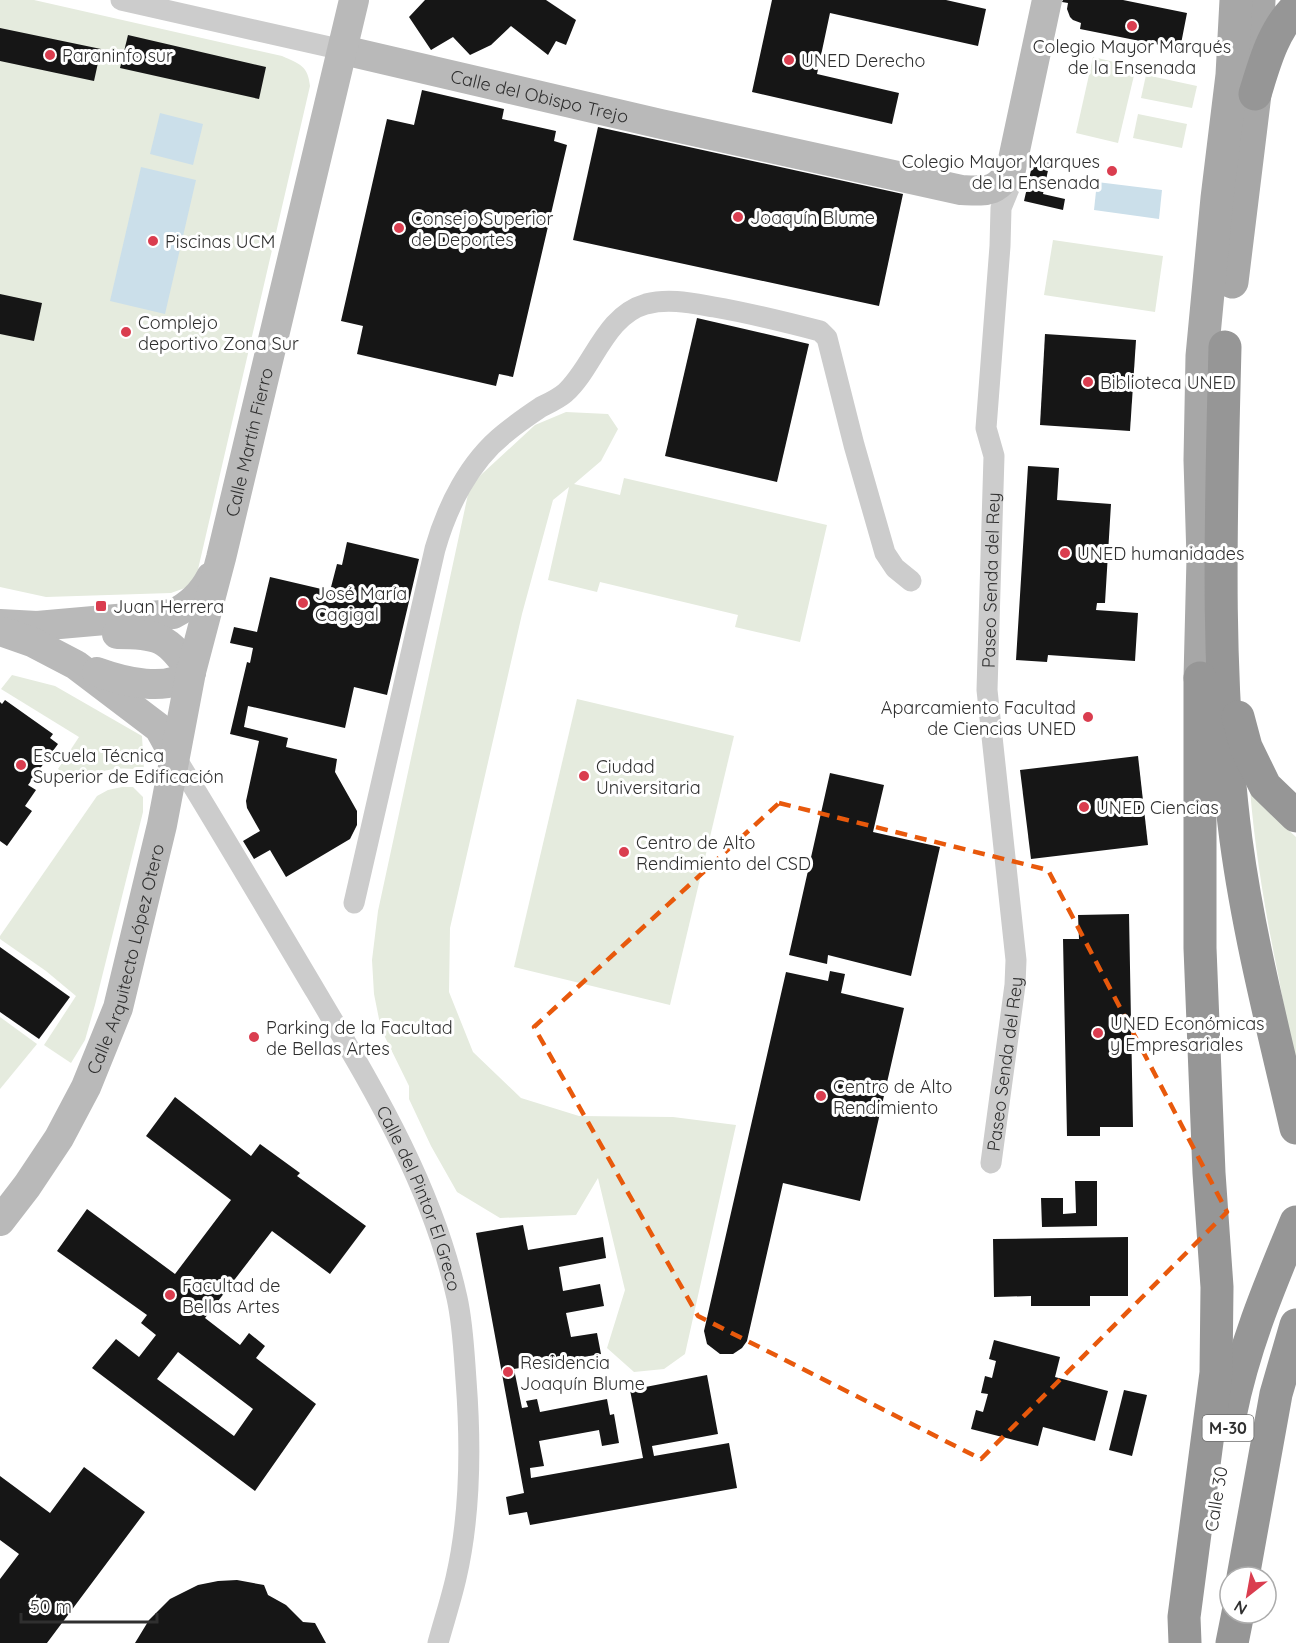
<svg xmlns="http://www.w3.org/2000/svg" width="1296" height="1643" font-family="Quicksand,sans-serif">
	<rect width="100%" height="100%" fill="#fff"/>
	<!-- green -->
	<g fill="#e5ebde">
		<path d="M 0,0 L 34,0 L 282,56 C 300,64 308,66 310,86 L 196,578 L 185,588 L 171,593 L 46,597 L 0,587 Z"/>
		<polygon points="1093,57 1136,67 1118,143 1076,133"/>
		<polygon points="1146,75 1197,86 1192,108 1141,98"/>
		<polygon points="1138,114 1187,124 1182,148 1133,138"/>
		<polygon points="1053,240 1163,256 1155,312 1044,295"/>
		<polygon points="566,412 608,414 618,429 601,461 574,484 620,495 624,478 827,525 800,642 735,627 738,615 600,582 597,592 548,580 569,487 553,500 522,614 450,928 449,992 473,1052 521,1098 579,1116 673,1117 736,1125 685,1354 664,1369 634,1372 607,1348 625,1290 598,1178 576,1215 500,1218 457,1192 431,1146 409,1099 409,1086 381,1029 374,994 372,960 378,911 470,485 535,425"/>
		<path d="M 12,675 L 55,686 L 142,736 L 144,771 C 120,765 98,770 77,782 L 58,769 L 79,737 L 1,689 Z"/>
		<polygon points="577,699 734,736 670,1005 514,967"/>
		<polygon points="122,787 133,787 143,797 143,812 95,1005 85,1040 71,1063 44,1045 76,996 46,971 0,939 0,936 97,796 108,790"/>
		<path d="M 1250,789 L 1272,815 L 1296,837 L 1296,1059 C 1287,1032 1284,1006 1279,979 C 1266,916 1255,853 1250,789 Z"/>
		<polygon points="0,1017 37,1044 0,1089"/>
	</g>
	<!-- water -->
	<g fill="#cbdfea">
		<polygon points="160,113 203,124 193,165 150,154"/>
		<polygon points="141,167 196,180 165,314 110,301"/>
		<polygon points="1097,182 1162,190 1159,219 1094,210"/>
	</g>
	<!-- building -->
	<g fill="#161616" fill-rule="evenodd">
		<polygon points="425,0 546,0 576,20 566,45 556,41 548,55 511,26 491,45 470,55 453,37 431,50 409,17"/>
		<polygon points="772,0 946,0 986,9 978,46 830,13 817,74 899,93 892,124 752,92"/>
		<polygon points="1063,0 1123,0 1187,13 1180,49 1080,29 1081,23 1073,20 1070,17 1067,9 1068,3 1062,2"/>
		<polygon points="0,28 101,49 94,81 0,61"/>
		<polygon points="128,35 266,67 259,99 120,68"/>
		<polygon points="422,90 504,109 502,119 556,131 554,141 567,145 513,377 499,374 496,386 357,354 363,326 341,321 387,119 414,125"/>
		<polygon points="598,127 903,194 879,306 573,240"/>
		<polygon points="1034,157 1050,161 1043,194 1065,199 1063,210 1024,201"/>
		<polygon points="0,294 42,303 34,341 0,334"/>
		<polygon points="697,318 809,344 777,482 665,456"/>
		<polygon points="1045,334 1136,340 1130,431 1040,425"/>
		<polygon points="1028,466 1059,468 1057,500 1111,504 1105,603 1097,603 1096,610 1138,613 1135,661 1048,655 1047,662 1016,660"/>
		<polygon points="347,542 419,559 387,695 354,687 345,728 248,706 244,727 288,738 286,747 337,759 335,772 357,811 357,825 350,839 286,877 270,850 254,859 243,841 260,831 247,808 246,801 259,741 230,734 247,662 250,663 253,648 230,643 234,627 257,632 270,577 330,591 337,564 342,565"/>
		<polygon points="5,700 53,734 50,738 58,744 28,785 36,790 25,806 32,811 7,846 0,841 0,702 2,704"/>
		<polygon points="1138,756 1148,845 1031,859 1020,770"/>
		<polygon points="830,773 884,785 873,832 940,847 911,976 828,955 827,964 789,955"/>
		<polygon points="1129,914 1133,1127 1100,1127 1100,1136 1067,1136 1063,939 1079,939 1078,915"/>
		<polygon points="0,947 70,997 39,1039 0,1012"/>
		<polygon points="830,971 845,974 841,993 904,1008 860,1201 783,1183 747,1341 742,1348 733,1354 720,1354 707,1344 704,1331 786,972 828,981"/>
		<path d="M 175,1097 L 251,1156 L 260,1144 L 300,1173 L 297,1176 L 366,1226 L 330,1274 L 272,1231 L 205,1318 L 240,1345 L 249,1333 L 265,1346 L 256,1358 L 316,1404 L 255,1491 L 92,1368 L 116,1339 L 139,1357 L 156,1335 L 141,1323 L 147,1315 L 57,1251 L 87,1209 L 175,1274 L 231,1200 L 146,1136 ZM 178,1352 L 253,1409 L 234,1436 L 157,1379 Z"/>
		<polygon points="1075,1181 1097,1181 1097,1226 1042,1227 1041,1198 1063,1198 1063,1214 1076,1213"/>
		<polygon points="523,1225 528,1250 603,1237 606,1258 559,1267 563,1291 600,1284 604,1306 566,1313 571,1337 597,1333 601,1354 514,1369 522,1408 528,1407 526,1401 537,1399 540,1412 607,1399 610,1415 614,1414 619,1443 602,1446 599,1430 539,1441 544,1466 530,1468 531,1478 643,1458 630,1390 707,1375 718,1434 652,1446 654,1456 729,1443 737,1488 530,1525 527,1512 509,1515 506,1497 524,1493 476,1233"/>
		<polygon points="1128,1237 1128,1296 1090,1296 1090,1306 1031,1306 1031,1296 994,1297 993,1239"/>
		<polygon points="994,1340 1060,1357 1055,1377 1108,1391 1095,1441 1043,1427 1038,1446 971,1429 976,1410 983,1412 988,1394 981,1393 985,1376 992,1378 996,1361 989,1359"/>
		<polygon points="1124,1390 1147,1395 1132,1456 1109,1450"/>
		<polygon points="84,1467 145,1512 47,1643 0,1643 0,1579 19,1554 0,1540 0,1476 50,1513"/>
		<polygon points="237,1580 264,1585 268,1595 286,1605 303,1622 315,1623 326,1643 135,1643 149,1620 170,1599 198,1585 218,1581"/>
	</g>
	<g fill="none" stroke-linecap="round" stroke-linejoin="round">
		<!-- street -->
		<g stroke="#ccc" stroke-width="21">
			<polyline points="121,0 343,50"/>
			<path id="s1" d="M 174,755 C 222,833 269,913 316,992 C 374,1090 432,1185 457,1298 C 463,1325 464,1353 466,1380 C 471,1445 471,1513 456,1578 C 451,1600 444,1621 438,1643"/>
			<path d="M 354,903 L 435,549 C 447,507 469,462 504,434 C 516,424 529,415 541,407 C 549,403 558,399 565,393 C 594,367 604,316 646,304 C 669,298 691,303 714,307 C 750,313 785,322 820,331 L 827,338 L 854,445 L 885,553 L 895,568 L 911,581"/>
			<path id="s2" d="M 991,1163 L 1015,985 L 1016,960 L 987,690 L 994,456 L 986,428 L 1000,246 L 1001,208 L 1010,186 L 1011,171"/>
		</g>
		<!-- secondary -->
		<g stroke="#b9b9b9" stroke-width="30">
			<path id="s3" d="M 343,50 L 661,124 L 961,190 C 987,191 997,193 1011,169 L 1047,0"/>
			<path d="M 0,624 L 37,626 L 173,614 C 189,606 203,593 211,577"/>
			<polyline points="3,632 32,642 76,665 159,728 174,755"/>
			<path d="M 117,634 C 158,634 168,637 191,672"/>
			<path d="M 97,672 C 122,681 169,694 191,672"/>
			<path id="s4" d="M 0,1221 L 27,1186 L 59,1138 L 86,1087 L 118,1008 L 162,825 L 191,672 L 221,558 L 354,0"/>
		</g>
		<!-- primary -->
		<g stroke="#a7a7a7" stroke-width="33">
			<polyline points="1232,282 1255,94 1259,0"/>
			<polyline points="1200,678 1203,558 1200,460 1202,356 1217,198 1232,75 1236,0"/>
		</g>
		<!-- highway -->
		<g stroke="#969696" stroke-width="33">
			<path d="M 1255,94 C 1264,65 1273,30 1296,8"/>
			<path d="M 1225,347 C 1221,510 1215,677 1236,840 C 1249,937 1274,1033 1296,1128"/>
			<polyline points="1238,717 1246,747 1265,786 1296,816"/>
			<path d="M 1230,1416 C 1244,1346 1269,1287 1296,1222"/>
			<polyline points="1243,1577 1276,1394 1296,1325"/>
			<polyline points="1185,1643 1184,1617 1216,1373 1217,1287 1209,1173 1200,948 1200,678"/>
			<polyline points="1232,1643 1238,1613"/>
		</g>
	</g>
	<!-- marked area -->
	<path fill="none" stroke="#e8590c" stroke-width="4.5" stroke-dasharray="12 8" stroke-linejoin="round" d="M 779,803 L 1048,870 L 1227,1212 L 981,1459 L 698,1316 L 534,1027 Z"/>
	<!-- markers -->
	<g fill="#da3d4f" stroke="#fff" stroke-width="2">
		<circle cx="1132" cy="26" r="6"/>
		<circle cx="50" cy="55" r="6"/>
		<circle cx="789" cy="60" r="6"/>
		<circle cx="1112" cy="171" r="6"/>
		<circle cx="738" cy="217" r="6"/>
		<circle cx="399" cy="228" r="6"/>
		<circle cx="153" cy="241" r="6"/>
		<circle cx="126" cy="332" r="6"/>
		<circle cx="1088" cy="382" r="6"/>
		<circle cx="1065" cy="553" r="6"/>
		<circle cx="303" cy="603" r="6"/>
		<rect x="95" y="600" width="12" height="12" rx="3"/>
		<circle cx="1088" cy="717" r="6"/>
		<circle cx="21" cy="765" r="6"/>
		<circle cx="584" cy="776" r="6"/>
		<circle cx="1084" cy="807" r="6"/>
		<circle cx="624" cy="852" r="6"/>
		<circle cx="1098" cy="1033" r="6"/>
		<circle cx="254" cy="1037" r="6"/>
		<circle cx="821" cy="1096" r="6"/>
		<circle cx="170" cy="1295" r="6"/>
		<circle cx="508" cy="1372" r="6"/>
	</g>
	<g text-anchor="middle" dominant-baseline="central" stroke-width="6" stroke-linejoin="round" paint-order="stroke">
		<!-- shield labels -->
		<rect fill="#fff" stroke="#6d6d6d" stroke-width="1.5" x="1202.5" y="1415" width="51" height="26" rx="4.5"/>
		<g font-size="16" font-weight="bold" fill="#2f2f2f">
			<text x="1228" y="1428">M-30</text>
		</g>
		<!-- poi labels -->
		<g font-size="18" fill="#2f2f2f" stroke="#fff" text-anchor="start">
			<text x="1132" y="46" text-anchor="middle">Colegio Mayor Marqués<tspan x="1132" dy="21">de la Ensenada</tspan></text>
			<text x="62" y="55">Paraninfo sur</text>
			<text x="801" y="60">UNED Derecho</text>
			<text x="1100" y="161" text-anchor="end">Colegio Mayor Marques<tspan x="1100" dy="21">de la Ensenada</tspan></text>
			<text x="750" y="217">Joaquín Blume</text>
			<text x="411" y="218">Consejo Superior<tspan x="411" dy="21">de Deportes</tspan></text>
			<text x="165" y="241">Piscinas UCM</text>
			<text x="138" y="322">Complejo<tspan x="138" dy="21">deportivo Zona Sur</tspan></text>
			<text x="1100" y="382">Biblioteca UNED</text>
			<text x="1077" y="553">UNED humanidades</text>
			<text x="315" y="593">José María<tspan x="315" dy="21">Cagigal</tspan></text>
			<text x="113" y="606">Juan Herrera</text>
			<text x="1076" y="707" text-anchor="end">Aparcamiento Facultad<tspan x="1076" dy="21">de Ciencias UNED</tspan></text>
			<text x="33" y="755">Escuela Técnica<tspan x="33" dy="21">Superior de Edificación</tspan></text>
			<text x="596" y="766">Ciudad<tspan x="596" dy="21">Universitaria</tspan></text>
			<text x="1096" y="807">UNED Ciencias</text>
			<text x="636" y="842">Centro de Alto<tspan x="636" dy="21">Rendimiento del CSD</tspan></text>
			<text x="1110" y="1023">UNED Económicas<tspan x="1110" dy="21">y Empresariales</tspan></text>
			<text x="266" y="1027">Parking de la Facultad<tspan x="266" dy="21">de Bellas Artes</tspan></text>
			<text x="833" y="1086">Centro de Alto<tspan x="833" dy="21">Rendimiento</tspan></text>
			<text x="182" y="1285">Facultad de<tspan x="182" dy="21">Bellas Artes</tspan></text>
			<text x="520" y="1362">Residencia<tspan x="520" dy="21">Joaquín Blume</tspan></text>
		</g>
		<!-- street labels -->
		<g font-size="18" fill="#2f2f2f" stroke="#fff">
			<text stroke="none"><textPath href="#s3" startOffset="202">Calle del Obispo Trejo</textPath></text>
			<text stroke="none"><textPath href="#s4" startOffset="826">Calle Martín Fierro</textPath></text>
			<text stroke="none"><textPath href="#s2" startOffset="586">Paseo Senda del Rey</textPath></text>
			<text stroke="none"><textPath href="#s4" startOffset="294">Calle Arquitecto López Otero</textPath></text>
			<text stroke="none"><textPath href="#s2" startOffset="100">Paseo Senda del Rey</textPath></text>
			<text stroke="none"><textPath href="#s1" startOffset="508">Calle del Pintor El Greco</textPath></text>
			<text transform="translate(1216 1499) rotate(-81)">Calle 30</text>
		</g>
	</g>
	<!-- north arrow -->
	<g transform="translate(1248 1595) rotate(211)"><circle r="28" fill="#ffffff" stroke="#acacac" stroke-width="1.5"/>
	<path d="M0-4.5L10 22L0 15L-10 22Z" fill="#da3d4f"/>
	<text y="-9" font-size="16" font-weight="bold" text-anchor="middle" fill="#2f2f2f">N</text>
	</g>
	<!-- scale -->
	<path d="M21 1613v9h136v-9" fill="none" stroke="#2f2f2f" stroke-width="3"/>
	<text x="30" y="1613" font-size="18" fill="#2f2f2f" stroke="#ffffff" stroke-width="4.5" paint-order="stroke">50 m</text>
</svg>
